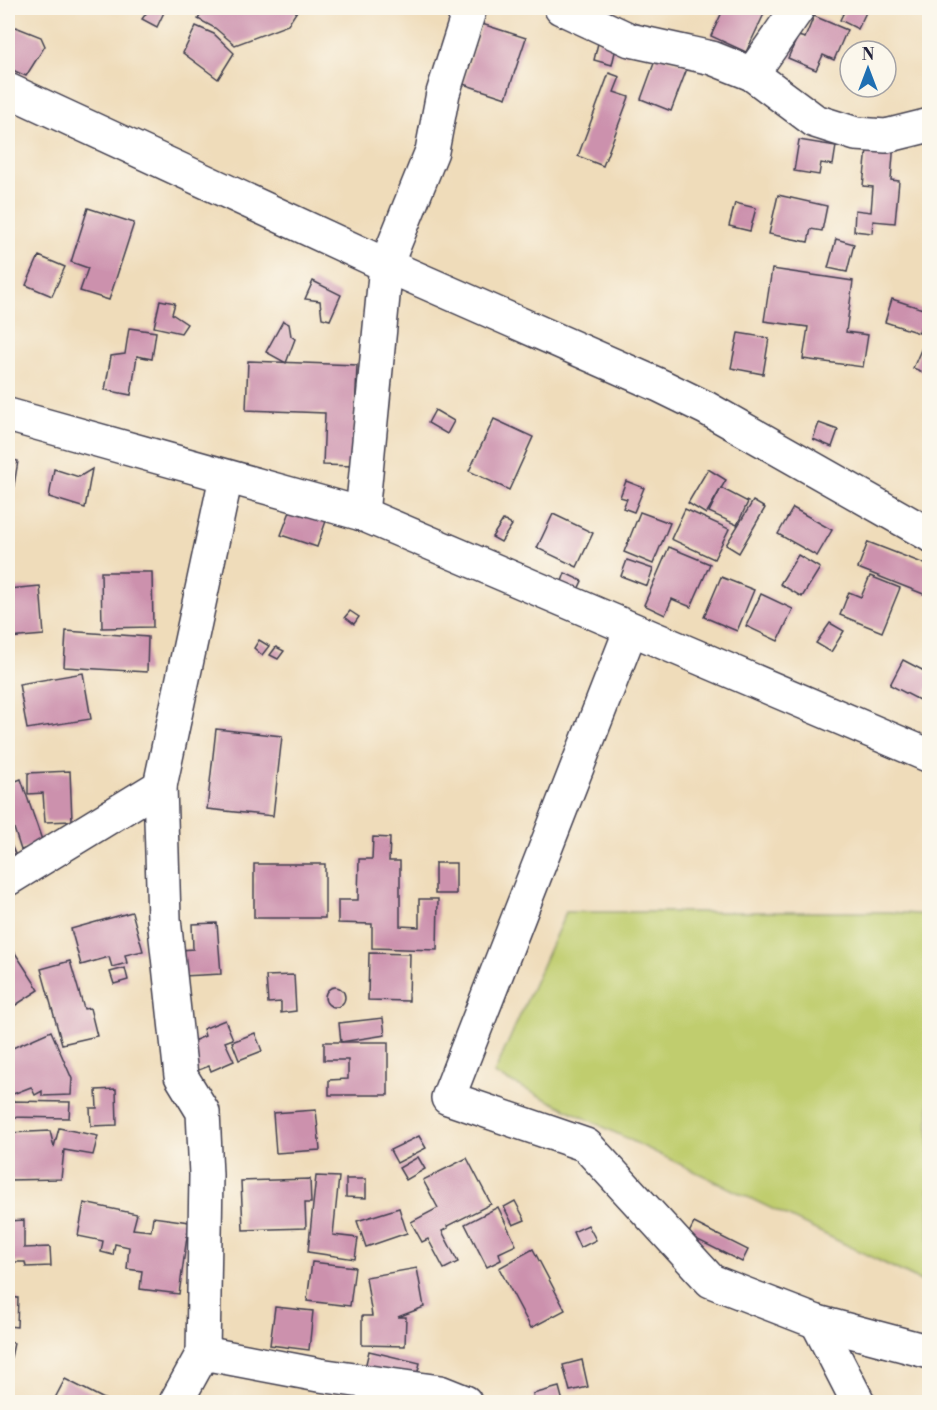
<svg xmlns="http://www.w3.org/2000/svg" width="937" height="1410" font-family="'Libre Bodoni',serif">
	<rect width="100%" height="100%" fill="#fbf7ec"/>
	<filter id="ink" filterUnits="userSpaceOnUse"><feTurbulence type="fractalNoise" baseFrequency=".0167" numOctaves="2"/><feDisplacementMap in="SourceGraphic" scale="12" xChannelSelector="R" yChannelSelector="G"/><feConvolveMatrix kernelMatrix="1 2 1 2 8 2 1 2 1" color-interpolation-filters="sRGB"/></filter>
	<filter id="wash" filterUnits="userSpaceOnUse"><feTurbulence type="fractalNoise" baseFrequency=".008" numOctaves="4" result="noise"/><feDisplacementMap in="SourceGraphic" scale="24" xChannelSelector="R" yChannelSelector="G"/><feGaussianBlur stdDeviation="1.35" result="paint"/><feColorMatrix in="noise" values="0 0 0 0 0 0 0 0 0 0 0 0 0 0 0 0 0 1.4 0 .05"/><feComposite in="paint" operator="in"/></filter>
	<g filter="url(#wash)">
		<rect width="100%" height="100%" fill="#efdcba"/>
		<!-- green -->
		<polygon fill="#c0cd6e" stroke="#717854" stroke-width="1.5" points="566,912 889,912 929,915 929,1285 494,1074"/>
		<g id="blocks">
			<!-- building -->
			<g fill="#cc91ad">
				<polygon points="150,8 166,8 157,27 142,19"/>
				<polygon points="205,8 296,8 297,11 288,25 235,45 215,28 198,19"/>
				<polygon points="724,8 756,8 764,14 746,52 711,36"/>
				<polygon points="846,8 868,8 858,29 840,20"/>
				<polygon points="814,16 847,30 834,60 823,55 816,70 788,58 798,36 805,38"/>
				<polygon points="8,24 41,37 45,46 26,76 8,68"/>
				<polygon points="482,24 526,38 506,98 463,84"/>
				<polygon points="196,26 214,34 234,53 218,79 183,53"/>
				<polygon points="599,39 630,56 615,52 612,65 594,60"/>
				<polygon points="657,55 688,66 671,111 641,99"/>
				<polygon points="609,73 620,77 614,92 629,97 603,166 578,156"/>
				<polygon points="799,140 836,146 833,165 821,163 819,175 794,171"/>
				<polygon points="868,140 894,142 891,180 899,181 895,223 873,221 872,233 854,231 855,210 871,212 873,187 863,186"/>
				<polygon points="778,195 827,206 822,231 811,229 808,242 769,234"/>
				<polygon points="928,197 930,197 930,217 925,216"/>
				<polygon points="735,203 756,208 750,231 729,226"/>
				<polygon points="88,208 134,223 109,300 80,291 88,268 71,262"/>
				<polygon points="836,239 854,244 847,272 828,268"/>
				<polygon points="39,256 65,267 52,296 26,285"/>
				<polygon points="772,269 853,281 846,332 868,335 863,367 803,359 808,327 764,321"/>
				<polygon points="313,281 341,295 330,320 322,318 320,301 305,299"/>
				<polygon points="892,299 926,310 919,333 885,322"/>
				<polygon points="160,300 175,303 172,314 187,324 181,333 154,327"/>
				<polygon points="283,321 289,324 291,336 295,339 286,363 266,352"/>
				<polygon points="129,328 156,332 152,359 137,356 131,395 105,390 111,356 125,354"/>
				<polygon points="930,329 930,375 913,368"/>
				<polygon points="738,333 769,338 763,374 731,368"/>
				<polygon points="248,361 357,365 353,466 323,465 325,413 246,410"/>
				<polygon points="435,410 454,421 447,434 428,423"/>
				<polygon points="494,419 533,437 509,490 469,471"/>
				<polygon points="819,423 838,430 832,447 813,439"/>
				<polygon points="8,459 18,461 9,515 8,515"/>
				<polygon points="54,469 79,477 92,469 85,508 49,497"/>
				<polygon points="708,469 726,480 706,514 688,503"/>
				<polygon points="626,481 644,488 634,512 623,508 627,499 620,497"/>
				<polygon points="721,488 748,502 737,525 709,512"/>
				<polygon points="753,501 765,508 739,553 726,545"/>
				<polygon points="793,508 832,530 817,556 778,534"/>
				<polygon points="291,509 326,521 317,547 281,535"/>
				<polygon points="685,509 729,529 714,559 671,539"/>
				<polygon points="640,512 670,523 653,564 624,552"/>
				<polygon points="553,514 593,533 577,567 537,548"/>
				<polygon points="503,520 512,525 501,542 492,537"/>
				<polygon points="868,542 930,566 930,585 926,595 858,568"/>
				<polygon points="669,547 710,564 691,607 672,599 665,615 644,605"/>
				<polygon points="798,555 820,568 802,597 780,584"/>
				<polygon points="627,560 653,569 647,586 621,576"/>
				<polygon points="101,572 152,572 153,627 102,628"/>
				<polygon points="565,573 582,581 576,594 560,587"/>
				<polygon points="870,576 900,588 882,632 840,615 849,592 861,597"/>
				<polygon points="721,577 754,590 737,631 704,617"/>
				<polygon points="40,586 44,635 8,638 8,589"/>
				<polygon points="761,594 793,609 778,641 746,626"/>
				<polygon points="350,611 359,617 354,624 345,617"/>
				<polygon points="830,623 844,631 831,652 816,643"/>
				<polygon points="66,631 148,637 147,672 64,667"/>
				<polygon points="259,640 269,646 262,655 254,648"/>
				<polygon points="276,647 284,651 278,659 270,655"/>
				<polygon points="903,660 930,674 930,685 921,701 890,685"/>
				<polygon points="83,673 91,719 27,729 19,684"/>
				<polygon points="216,729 282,736 273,816 207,809"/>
				<polygon points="70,771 72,821 45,822 43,793 28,794 28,773"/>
				<polygon points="21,779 43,843 21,850 8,810 8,784"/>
				<polygon points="373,837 390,838 389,861 400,861 400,926 419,927 419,899 438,899 437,950 372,948 372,924 338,923 338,900 358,900 359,859 372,859"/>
				<polygon points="8,838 16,856 8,859"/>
				<rect x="435" y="863" width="21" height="31"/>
				<rect x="254" y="864" width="71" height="54"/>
				<polygon points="132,912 143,951 125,955 127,963 112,967 109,957 81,965 71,929"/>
				<polygon points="217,923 221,974 183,976 181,950 193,949 192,924"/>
				<polygon points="8,942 39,990 8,1010"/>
				<polygon points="369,953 410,954 409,1001 368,1000"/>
				<polygon points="70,961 84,1009 90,1008 97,1036 62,1044 41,969"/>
				<polygon points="125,968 128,980 114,984 110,972"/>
				<polygon points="294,975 296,1011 281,1013 281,1002 268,1003 266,976"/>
				<circle cx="335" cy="997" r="10"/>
				<polygon points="383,1018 385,1035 341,1042 339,1023"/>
				<polygon points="225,1020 233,1039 225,1042 234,1061 211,1071 209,1066 196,1071 184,1045 205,1036 203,1029"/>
				<polygon points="51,1031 72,1079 71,1095 42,1096 42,1091 35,1095 31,1087 8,1096 8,1050"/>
				<polygon points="255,1033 262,1051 239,1060 232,1042"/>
				<polygon points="324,1042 388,1042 388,1095 329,1095 329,1080 348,1079 348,1060 324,1060"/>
				<polygon points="116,1089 117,1125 91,1126 90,1108 97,1108 96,1090"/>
				<polygon points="8,1101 70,1102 69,1118 8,1117"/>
				<polygon points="316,1110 320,1150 276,1153 273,1113"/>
				<polygon points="59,1128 98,1136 93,1155 64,1150 61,1179 8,1180 8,1133 50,1131 54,1147"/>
				<polygon points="419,1136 426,1148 397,1163 390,1150"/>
				<polygon points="418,1157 425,1169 406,1180 399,1168"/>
				<polygon points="467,1158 491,1204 447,1226 448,1228 442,1231 458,1262 444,1269 428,1239 422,1242 411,1222 438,1208 423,1180"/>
				<polygon points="316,1176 339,1177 333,1235 358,1238 355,1259 308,1252"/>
				<polygon points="310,1179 311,1203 305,1203 306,1228 243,1230 241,1181"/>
				<polygon points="346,1179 366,1179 366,1198 346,1197"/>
				<polygon points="515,1201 525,1220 513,1225 504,1207"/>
				<polygon points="84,1203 137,1214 133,1229 151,1231 153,1217 189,1222 179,1294 140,1289 142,1271 127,1269 129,1247 115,1244 113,1255 101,1252 103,1241 78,1236"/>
				<polygon points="498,1207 516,1245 499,1253 501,1260 487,1267 465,1224"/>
				<polygon points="399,1208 407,1233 366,1247 357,1221"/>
				<polygon points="24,1220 24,1248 50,1247 51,1266 26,1267 25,1262 8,1262 8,1221"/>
				<polygon points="694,1223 748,1250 742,1262 688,1235"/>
				<polygon points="588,1225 596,1240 580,1248 573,1232"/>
				<polygon points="533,1249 565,1310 531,1328 499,1268"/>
				<polygon points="312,1262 355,1267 350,1306 307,1301"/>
				<polygon points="417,1268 424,1307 398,1317 406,1317 405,1346 362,1345 362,1316 372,1316 366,1277"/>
				<polygon points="8,1297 18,1298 17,1327 8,1326"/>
				<polygon points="275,1307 313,1311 309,1350 270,1345"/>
				<polygon points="8,1342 14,1343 9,1367 8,1367"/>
				<polygon points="369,1351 420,1363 415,1383 364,1372"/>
				<polygon points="582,1360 588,1387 570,1391 563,1365"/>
				<polygon points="65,1379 110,1402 53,1402"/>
				<polygon points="559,1387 563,1402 535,1402 533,1394"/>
			</g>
		</g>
	</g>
	<g filter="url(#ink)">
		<use href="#blocks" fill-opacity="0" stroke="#413e4e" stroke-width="1.5"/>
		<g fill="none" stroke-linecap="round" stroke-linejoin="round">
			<!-- minor casing -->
			<g stroke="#413e4e" stroke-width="36">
				<g id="minor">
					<polyline points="561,8 630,40 712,58 752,74 815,121 856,134 886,136 930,125"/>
					<polyline points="752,74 798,8"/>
					<polyline points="8,90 386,265 661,386 706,408 930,535"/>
					<polyline points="8,415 362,514 930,756"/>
					<polyline points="362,514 386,265 432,151 443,93 470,8"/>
					<polyline points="631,629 448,1098 586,1145 711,1281 817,1322 930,1352"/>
					<polyline points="160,786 164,919 181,1076 203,1112 206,1175 203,1353 176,1402"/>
					<polyline points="8,879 160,786 226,477"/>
					<polyline points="817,1322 858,1402"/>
					<polyline points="203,1353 319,1375 440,1392 465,1402"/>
				</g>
			</g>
			<!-- minor -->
			<use href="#minor" stroke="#fff" stroke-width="33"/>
		</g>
	</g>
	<!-- margin -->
	<rect width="937" height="1410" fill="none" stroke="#fbf7ec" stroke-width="30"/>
	<!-- north arrow -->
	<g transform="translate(868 69)"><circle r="28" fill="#fbf7ec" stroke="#a4a2a5" stroke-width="1.5"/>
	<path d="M0-4.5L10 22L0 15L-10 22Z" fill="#1f6fb2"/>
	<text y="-9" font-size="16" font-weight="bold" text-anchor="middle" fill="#22223b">N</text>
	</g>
</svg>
